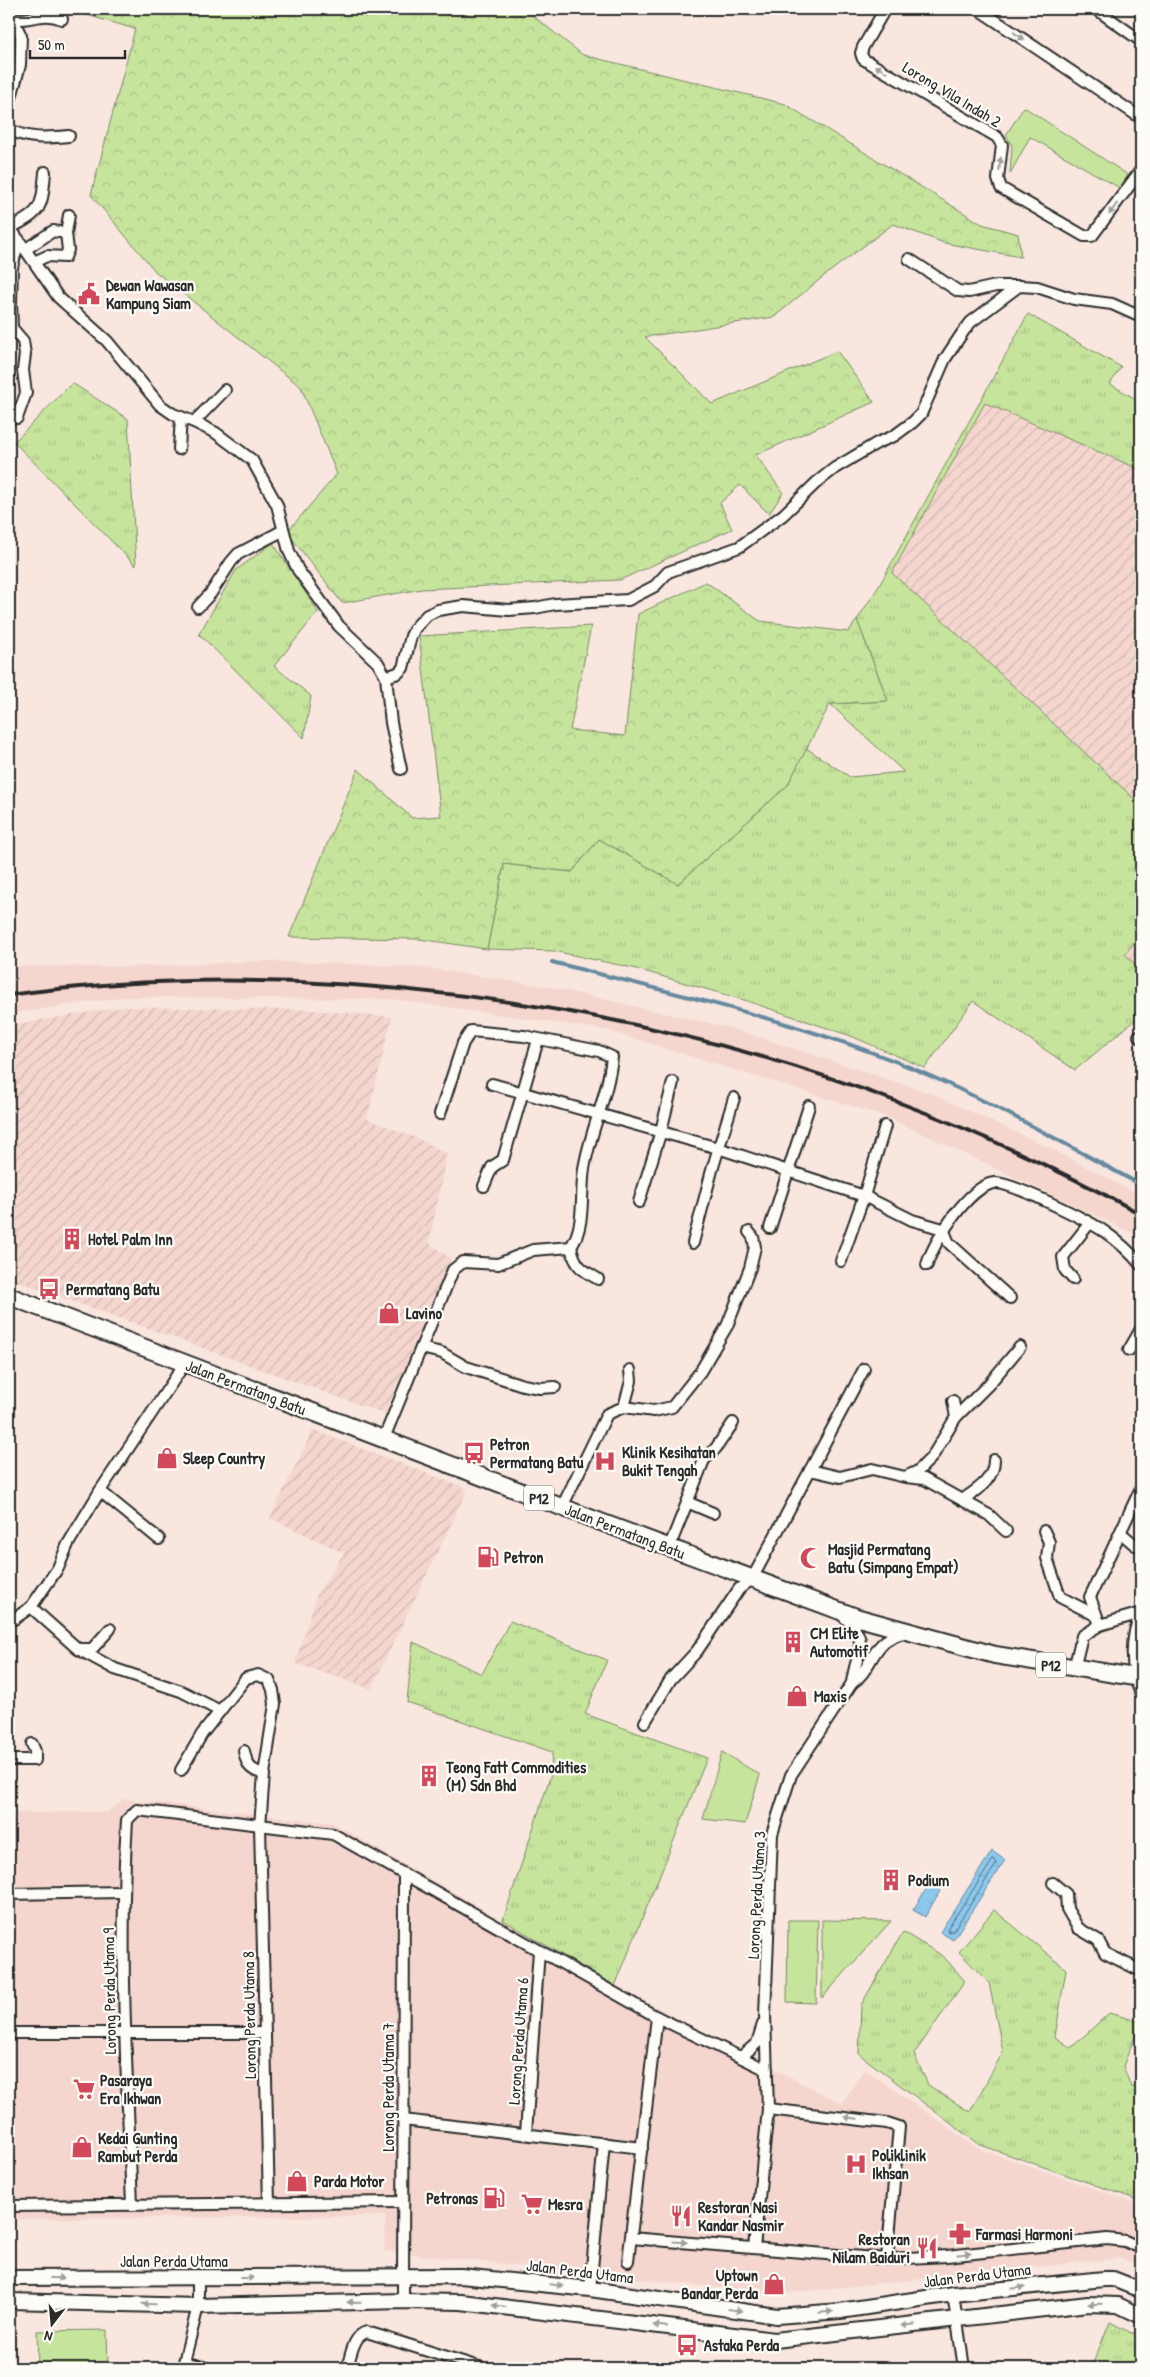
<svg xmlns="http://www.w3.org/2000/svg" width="1150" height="2377" font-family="'Patrick Hand',sans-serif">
	<defs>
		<pattern id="industrial-furrows" width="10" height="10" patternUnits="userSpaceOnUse" patternTransform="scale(1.25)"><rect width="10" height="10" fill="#f4d6ce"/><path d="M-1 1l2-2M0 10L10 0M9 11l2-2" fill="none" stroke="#d1b8b1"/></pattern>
		<pattern id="grass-tufts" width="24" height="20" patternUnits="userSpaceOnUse" patternTransform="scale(1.25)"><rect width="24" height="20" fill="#c6e49c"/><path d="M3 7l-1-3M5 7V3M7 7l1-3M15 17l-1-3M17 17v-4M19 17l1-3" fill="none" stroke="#aac487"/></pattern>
		<pattern id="forest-crowns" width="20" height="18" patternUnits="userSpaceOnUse" patternTransform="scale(1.25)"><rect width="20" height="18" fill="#c6e49c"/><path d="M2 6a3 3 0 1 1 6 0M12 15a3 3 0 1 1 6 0" fill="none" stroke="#aac487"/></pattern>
		<pattern id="water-ripples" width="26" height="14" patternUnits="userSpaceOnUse" patternTransform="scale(1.25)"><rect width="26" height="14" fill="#8cc8ec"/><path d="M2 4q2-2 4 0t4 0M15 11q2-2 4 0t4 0" fill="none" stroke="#79accb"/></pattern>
	</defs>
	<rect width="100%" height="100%" fill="#f8e6df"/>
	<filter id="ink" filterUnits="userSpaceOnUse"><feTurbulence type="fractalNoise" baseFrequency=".02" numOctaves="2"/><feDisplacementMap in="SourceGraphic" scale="10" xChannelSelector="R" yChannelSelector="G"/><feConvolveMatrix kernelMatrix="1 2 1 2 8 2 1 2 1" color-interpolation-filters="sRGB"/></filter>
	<g filter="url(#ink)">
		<!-- built -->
		<g fill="#f4d6ce">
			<polygon points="266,961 421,967 550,987 730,1028 930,1093 1052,1149 1141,1196 1141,1237 887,1117 606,1030 391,999 125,997 9,1014 9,966 127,967"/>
			<polygon points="124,1799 333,1823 615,1986 842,2104 864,2069 977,2148 1141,2205 1141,2267 1121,2258 778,2294 384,2251 386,2216 9,2219 9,1813 107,1812"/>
		</g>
		<!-- industrial -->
		<g fill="url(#industrial-furrows)">
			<polygon points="985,403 1141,470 1141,805 892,573"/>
			<polygon points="1141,934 1141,971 1124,954"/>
			<polygon points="124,1007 314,1010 392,1017 367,1119 419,1139 447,1154 429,1243 451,1259 385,1414 9,1278 9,1025"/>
			<polygon points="313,1430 468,1489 371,1689 295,1663 317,1594 344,1553 270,1518"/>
		</g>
		<!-- grass -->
		<g fill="url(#grass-tufts)" stroke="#788864">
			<polygon points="1028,314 1121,367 1110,384 1141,402 1141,470 985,403 892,573 1141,805 1141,934 1125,954 1141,971 1141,1015 1075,1070 973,1001 925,1068 851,1036 744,1000 633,968 554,951 487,949 504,864 572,872 599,839 678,884 787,786 806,748 850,777 904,772 830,704 888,701 857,620 879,586"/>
			<polygon points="72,383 128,419 136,566 14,442"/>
			<polygon points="273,543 318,612 274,666 311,696 304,738 199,634 236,570"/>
			<polygon points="510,1621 607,1660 585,1714 707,1758 615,1986 503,1920 551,1774 552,1752 407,1702 413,1642 482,1674"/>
			<polygon points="994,1910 1066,1969 1055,2037 1071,2048 1109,2013 1141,2022 1123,2066 1131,2087 1141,2087 1141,2201 978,2144 859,2054 861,2005 903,1932 943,1956 965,1981 914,2054 928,2085 970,2112 1003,2052 989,1983 959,1952"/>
			<polygon points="1110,2322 1141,2338 1141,2368 1091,2368"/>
		</g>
		<!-- forest -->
		<g fill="url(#forest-crowns)" stroke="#788864">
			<polygon points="66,9 524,9 583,55 785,104 982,224 1018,234 1021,257 944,243 893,224 824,276 774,317 645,337 712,404 837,351 874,402 756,455 783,493 769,514 740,485 720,503 732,529 620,580 422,589 342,603 287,532 337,474 301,387 156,272 91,195 135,29"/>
			<polygon points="706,582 760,621 848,632 857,620 888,701 830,704 787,786 678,884 599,839 572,872 504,864 487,949 419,939 289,937 358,769 412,818 441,816 419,636 591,626 570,730 625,736 638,614"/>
		</g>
		<!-- park -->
		<g fill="#c6e49c" stroke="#788864">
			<polygon points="1024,107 1128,175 1120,188 1030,137 1010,174 1012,146 1006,135"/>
			<polygon points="722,1752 760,1775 745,1824 703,1819"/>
			<polygon points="788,1920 818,1920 816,2003 787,2002"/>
			<polygon points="822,1920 891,1921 822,1998"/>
			<polygon points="107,2330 108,2368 38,2368 37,2331"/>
		</g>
		<!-- water -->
		<g fill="url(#water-ripples)" stroke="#65899f">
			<polygon points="992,1851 1005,1860 953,1940 940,1932"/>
			<polygon points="930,1883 941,1889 925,1917 913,1910"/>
		</g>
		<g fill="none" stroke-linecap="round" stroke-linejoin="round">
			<!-- shore -->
			<polygon stroke="#526a78" stroke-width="1" points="994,1859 997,1863 953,1931 949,1932 948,1928"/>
			<!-- stream -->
			<path stroke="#65899f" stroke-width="4" d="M 552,962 C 660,990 771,1015 876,1054 C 969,1088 1055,1139 1141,1185"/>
			<!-- minor casing -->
			<g stroke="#2b2b2b" stroke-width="14">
				<g id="minor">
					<polyline points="885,9 863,47 861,53 863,59 997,137 1002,145 998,179 1001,188 1084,236 1092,236 1141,170"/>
					<polyline points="978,9 1141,118"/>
					<polyline points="1096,9 1141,41"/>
					<polyline points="9,10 21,36 20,65 9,105"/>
					<path d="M 13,19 C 32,21 42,11 62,19"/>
					<path d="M 9,129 C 28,140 48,138 69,136"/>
					<polyline points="9,226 58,297 107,341 160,405 173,414 194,422 216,433 252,460 277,505 289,551 298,570 339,626 378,663 386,677 391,723 401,769"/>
					<path d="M 10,228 C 43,212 42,206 45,172"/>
					<polyline points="26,249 53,231 66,233"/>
					<polyline points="909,259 958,291 969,292 996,286 1019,286"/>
					<polyline points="36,261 47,256 65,257 68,250 66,233 69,215"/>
					<polyline points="17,418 26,393 23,370 25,354 23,341 12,328 11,302 12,267 19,240"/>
					<polyline points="194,422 225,390"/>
					<polyline points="179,449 181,417"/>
					<polyline points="198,607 211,593 231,562 238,554 282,531"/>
					<polyline points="386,677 398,673 403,668 411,636 415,628 427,615 438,610 463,606 509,610 535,608 555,604 628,600 655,586 668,572 739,547 783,515 816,483 835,468 877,443 894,436 913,422 921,414 945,359 963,332 971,322 1019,286 1037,287 1074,299 1112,304 1141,317"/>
					<polyline points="1139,1036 1141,1038"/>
					<polyline points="492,1084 718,1148 864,1196 912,1220 943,1229"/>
					<path d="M 440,1114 L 463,1043 L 471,1031 L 524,1036 L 599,1051 L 612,1057 C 608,1096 590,1131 584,1169 C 580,1195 586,1224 571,1247 C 575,1266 582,1270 598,1279"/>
					<polyline points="484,1186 492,1167 503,1160 538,1040"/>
					<polyline points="639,1202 661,1131 673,1082"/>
					<polyline points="770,1228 809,1106"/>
					<polyline points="943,1229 949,1243 1010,1298"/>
					<polyline points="693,1243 712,1170 734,1098"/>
					<polyline points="841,1261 864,1196 885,1126"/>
					<path d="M 927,1265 C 933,1242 969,1186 994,1183 C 1010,1181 1089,1221 1105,1232 C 1118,1241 1131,1253 1141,1265"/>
					<polyline points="1073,1279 1065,1270 1063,1257 1089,1224"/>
					<polyline points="421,1348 442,1353 466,1367 523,1385 540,1388 555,1387"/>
					<polyline points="1129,1350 1141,1329"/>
					<polyline points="624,1407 654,1411 672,1407 700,1372 727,1326 750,1268 755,1247 753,1237 749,1232"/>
					<polyline points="956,1417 989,1384 1020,1347"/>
					<polyline points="384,1438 453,1270 463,1262 498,1264 533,1250 571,1247"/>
					<polyline points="810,1470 840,1477 872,1469 905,1477 918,1471 932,1457 956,1417 953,1401"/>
					<polyline points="906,1477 924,1479 933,1484 989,1515 1006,1531"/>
					<polyline points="100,1491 159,1539"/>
					<path d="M 962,1500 C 978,1489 994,1480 994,1460"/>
					<polyline points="687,1502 713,1513"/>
					<polyline points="562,1507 607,1414 624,1407 631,1381 630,1370"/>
					<polyline points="1044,1531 1049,1542 1047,1558 1060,1597 1095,1615"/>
					<polyline points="1121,1533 1135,1545"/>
					<polyline points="669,1548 704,1460 716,1448 733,1423"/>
					<polyline points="31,1607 78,1649 115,1669 181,1691 220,1711"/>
					<path d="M 1141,1613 C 1130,1637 1130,1669 1141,1694"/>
					<path d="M 842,1615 C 873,1643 856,1649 852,1683"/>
					<polyline points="14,1619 31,1607 58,1568 68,1544 100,1491 185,1363"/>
					<polyline points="1100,1625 1090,1597 1141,1488"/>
					<polyline points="79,1649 92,1649 110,1629"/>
					<polyline points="1074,1669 1082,1636 1100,1625 1141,1613"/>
					<polyline points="645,1722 671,1679 697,1651 739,1589 752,1579 864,1369"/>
					<path d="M 244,1751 C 247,1766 250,1770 264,1774"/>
					<polyline points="9,1760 35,1760 35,1751 32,1744"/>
					<polyline points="181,1770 202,1734 246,1678 258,1675 269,1680 273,1690 275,1704 264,1774 260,1826 269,2204"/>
					<polyline points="1053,1883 1066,1894 1067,1909 1078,1928 1098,1940 1105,1953 1141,1971"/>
					<polyline points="9,1894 122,1892"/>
					<polyline points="9,2033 265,2033"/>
					<polyline points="741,2057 757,2043 763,2024"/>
					<polyline points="768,2109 887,2123 899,2127 887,2259"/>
					<polyline points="403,2120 642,2148"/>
					<polyline points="526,2133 539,1951"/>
					<path d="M 132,2205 C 127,2077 119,1948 127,1820 L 137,1810 L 333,1834 L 657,2017 L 767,2070"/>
					<polyline points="9,2206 403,2202"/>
					<polyline points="631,2238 887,2259 947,2256 1107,2239 1125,2241 1141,2248"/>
					<path d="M 754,2248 L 768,2109 L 765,2015 L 772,1834 L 791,1775 L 852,1683 C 866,1674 870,1657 881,1645 C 887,1638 896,1635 905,1632"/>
					<polyline points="628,2261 657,2017"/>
					<polyline points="198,2278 198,2306 184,2362 207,2368"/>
					<polyline points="590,2289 604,2143"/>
					<polyline points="953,2294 964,2368"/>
					<polyline points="403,2301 404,1874"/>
					<path d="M 347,2368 C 351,2356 353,2335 367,2332 L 482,2368"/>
				</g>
			</g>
			<!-- tertiary casing -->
			<g stroke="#2b2b2b" stroke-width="18">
				<g id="tertiary">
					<polyline points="9,2278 461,2276 590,2289 777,2316 840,2311 953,2294 1104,2279 1113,2279 1141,2290"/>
					<polyline points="9,2301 198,2306 403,2301 461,2302 775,2340 1088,2304 1118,2305 1141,2316"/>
				</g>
			</g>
			<!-- primary casing -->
			<g stroke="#2b2b2b" stroke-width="20">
				<polyline id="primary" points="9,1296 598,1521 859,1618 995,1655 1141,1678"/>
			</g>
			<!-- minor -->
			<use href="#minor" stroke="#fdfcf7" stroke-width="10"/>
			<!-- tertiary -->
			<use href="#tertiary" stroke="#fdfcf7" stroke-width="14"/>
			<!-- primary -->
			<use href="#primary" stroke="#fdfcf7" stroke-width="16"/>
			<!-- rail -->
			<path stroke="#2b2b2b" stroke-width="4" d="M 9,995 C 295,956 625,999 895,1101 C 980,1133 1062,1171 1141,1214"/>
		</g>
		<!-- one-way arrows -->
		<defs><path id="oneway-solid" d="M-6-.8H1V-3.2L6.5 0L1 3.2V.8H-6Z" transform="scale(1.25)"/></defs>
		<g fill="#9e9e9b">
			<use href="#oneway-solid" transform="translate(1019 36) rotate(34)"/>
			<use href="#oneway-solid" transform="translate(881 69) rotate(-150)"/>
			<use href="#oneway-solid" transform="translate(1000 164) rotate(-83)"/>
			<use href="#oneway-solid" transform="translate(1113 209) rotate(126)"/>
			<use href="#oneway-solid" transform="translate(851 2118) rotate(-172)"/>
			<use href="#oneway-solid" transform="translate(680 2242) rotate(4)"/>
			<use href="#oneway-solid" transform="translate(964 2254) rotate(-6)"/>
			<use href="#oneway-solid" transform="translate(57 2278)"/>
			<use href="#oneway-solid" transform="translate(247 2278)"/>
			<use href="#oneway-solid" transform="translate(556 2285) rotate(7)"/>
			<use href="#oneway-solid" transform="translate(1018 2288) rotate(-6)"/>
			<use href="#oneway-solid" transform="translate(354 2302) rotate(179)"/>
			<use href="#oneway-solid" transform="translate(149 2304) rotate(-179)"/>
			<use href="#oneway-solid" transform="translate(1095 2304) rotate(179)"/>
			<use href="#oneway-solid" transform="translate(499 2306) rotate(-173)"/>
			<use href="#oneway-solid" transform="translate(735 2310) rotate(8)"/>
			<use href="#oneway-solid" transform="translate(826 2312) rotate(-5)"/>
			<use href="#oneway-solid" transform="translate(908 2325) rotate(174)"/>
			<use href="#oneway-solid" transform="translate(660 2326) rotate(-173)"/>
		</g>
	</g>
	<!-- icons -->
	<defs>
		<g id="civic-bare" transform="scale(1.725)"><path d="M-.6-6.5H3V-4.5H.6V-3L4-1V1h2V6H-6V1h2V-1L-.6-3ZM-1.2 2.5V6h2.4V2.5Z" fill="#d1495b" stroke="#fdfcf7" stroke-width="2.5" paint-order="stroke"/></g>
		<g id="building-bare" transform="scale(1.725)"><path d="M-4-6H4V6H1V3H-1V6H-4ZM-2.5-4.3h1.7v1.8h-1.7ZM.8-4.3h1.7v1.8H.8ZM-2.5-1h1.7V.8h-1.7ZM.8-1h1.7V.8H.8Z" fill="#d1495b" stroke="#fdfcf7" stroke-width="2.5" paint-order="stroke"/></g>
		<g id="bus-bare" transform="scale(1.725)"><path d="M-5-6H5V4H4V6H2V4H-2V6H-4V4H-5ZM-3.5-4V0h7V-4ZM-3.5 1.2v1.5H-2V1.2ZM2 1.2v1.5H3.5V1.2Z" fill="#d1495b" stroke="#fdfcf7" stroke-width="2.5" paint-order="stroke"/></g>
		<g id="shop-bare" transform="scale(1.725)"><path d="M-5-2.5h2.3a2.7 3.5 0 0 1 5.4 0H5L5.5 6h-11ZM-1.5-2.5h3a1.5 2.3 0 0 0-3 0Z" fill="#d1495b" stroke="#fdfcf7" stroke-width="2.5" paint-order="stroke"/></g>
		<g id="hospital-bare" transform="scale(1.725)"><path d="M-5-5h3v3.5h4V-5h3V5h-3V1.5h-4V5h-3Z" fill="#d1495b" stroke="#fdfcf7" stroke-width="2.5" paint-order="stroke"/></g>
		<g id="fuel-bare" transform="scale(1.725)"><path d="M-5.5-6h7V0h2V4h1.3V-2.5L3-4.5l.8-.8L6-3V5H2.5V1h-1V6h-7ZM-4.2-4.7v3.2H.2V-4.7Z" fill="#d1495b" stroke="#fdfcf7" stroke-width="2.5" paint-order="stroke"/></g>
		<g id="mosque-bare" transform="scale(1.725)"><path d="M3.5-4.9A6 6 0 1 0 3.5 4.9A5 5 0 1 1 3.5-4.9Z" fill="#d1495b" stroke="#fdfcf7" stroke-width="2.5" paint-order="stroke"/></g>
		<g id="supermarket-bare" transform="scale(1.725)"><path d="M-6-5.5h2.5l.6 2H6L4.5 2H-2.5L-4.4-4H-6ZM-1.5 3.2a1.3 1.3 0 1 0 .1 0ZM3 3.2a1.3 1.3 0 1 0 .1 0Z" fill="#d1495b" stroke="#fdfcf7" stroke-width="2.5" paint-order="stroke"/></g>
		<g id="restaurant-bare" transform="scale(1.725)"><path d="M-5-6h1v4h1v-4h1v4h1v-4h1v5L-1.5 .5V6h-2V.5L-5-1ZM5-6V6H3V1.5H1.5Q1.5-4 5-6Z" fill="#d1495b" stroke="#fdfcf7" stroke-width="2.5" paint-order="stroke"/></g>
		<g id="pharmacy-bare" transform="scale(1.725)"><path d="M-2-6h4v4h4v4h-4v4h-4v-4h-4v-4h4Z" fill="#d1495b" stroke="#fdfcf7" stroke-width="2.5" paint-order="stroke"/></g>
	</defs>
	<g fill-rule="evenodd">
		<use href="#civic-bare" x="89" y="294"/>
		<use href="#building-bare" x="72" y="1239"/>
		<use href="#bus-bare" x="49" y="1289"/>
		<use href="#shop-bare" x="389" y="1313"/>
		<use href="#bus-bare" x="474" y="1453"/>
		<use href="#shop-bare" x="167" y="1458"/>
		<use href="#hospital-bare" x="605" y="1461"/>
		<use href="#fuel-bare" x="488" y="1557"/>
		<use href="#mosque-bare" x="811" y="1558"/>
		<use href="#building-bare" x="793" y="1642"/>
		<use href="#shop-bare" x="797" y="1696"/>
		<use href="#building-bare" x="429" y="1776"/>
		<use href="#building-bare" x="891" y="1880"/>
		<use href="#supermarket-bare" x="84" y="2089"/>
		<use href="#shop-bare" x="82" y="2147"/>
		<use href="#hospital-bare" x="856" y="2164"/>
		<use href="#shop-bare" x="297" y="2181"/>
		<use href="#fuel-bare" x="494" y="2198"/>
		<use href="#supermarket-bare" x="532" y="2204"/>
		<use href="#restaurant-bare" x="681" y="2216"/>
		<use href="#pharmacy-bare" x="960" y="2234"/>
		<use href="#restaurant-bare" x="927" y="2248"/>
		<use href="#shop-bare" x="774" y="2284"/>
		<use href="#bus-bare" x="687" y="2345"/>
	</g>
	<g text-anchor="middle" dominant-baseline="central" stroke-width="4.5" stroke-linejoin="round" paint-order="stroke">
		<!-- shield labels -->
		<g fill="#fdfcf7" stroke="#6a6a68" stroke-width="1">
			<rect x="524" y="1485.5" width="30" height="25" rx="4"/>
			<rect x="1036" y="1652.5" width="30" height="25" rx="4"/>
		</g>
		<g font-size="15" font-weight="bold" fill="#2b2b2b">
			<text x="539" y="1498">P12</text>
			<text x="1051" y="1665">P12</text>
		</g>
		<!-- street labels -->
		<g font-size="16" fill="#2b2b2b" stroke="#fdfcf7">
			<text transform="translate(952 94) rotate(31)">Lorong Vila Indah 2</text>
			<text transform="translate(246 1387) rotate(21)">Jalan Permatang Batu</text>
			<text transform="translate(625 1531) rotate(21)">Jalan Permatang Batu</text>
			<text transform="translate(756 1895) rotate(-87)">Lorong Perda Utama 3</text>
			<text transform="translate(109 1991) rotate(-91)">Lorong Perda Utama 9</text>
			<text transform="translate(249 2015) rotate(-91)">Lorong Perda Utama 8</text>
			<text transform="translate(518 2041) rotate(-86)">Lorong Perda Utama 6</text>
			<text transform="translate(388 2087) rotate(-90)">Lorong Perda Utama 7</text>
			<text x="174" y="2261">Jalan Perda Utama</text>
			<text transform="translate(580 2271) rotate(7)">Jalan Perda Utama</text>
			<text transform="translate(977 2275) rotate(-7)">Jalan Perda Utama</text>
		</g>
		<!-- poi labels -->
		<g font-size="16" font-weight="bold" fill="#2b2b2b" stroke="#fdfcf7" text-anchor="start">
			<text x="106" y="285">Dewan Wawasan<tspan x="106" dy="18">Kampung Siam</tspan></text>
			<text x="88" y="1239">Hotel Palm Inn</text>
			<text x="66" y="1289">Permatang Batu</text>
			<text x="406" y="1313">Lavino</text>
			<text x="490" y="1444">Petron<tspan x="490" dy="18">Permatang Batu</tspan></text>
			<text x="622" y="1452">Klinik Kesihatan<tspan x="622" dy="18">Bukit Tengah</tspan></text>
			<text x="183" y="1458">Sleep Country</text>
			<text x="828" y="1549">Masjid Permatang<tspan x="828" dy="18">Batu (Simpang Empat)</tspan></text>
			<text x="504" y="1557">Petron</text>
			<text x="810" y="1633">CM Elite<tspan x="810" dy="18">Automotif</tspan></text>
			<text x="814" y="1696">Maxis</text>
			<text x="446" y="1767">Teong Fatt Commodities<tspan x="446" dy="18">(M) Sdn Bhd</tspan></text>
			<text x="908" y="1880">Podium</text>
			<text x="100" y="2080">Pasaraya<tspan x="100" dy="18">Era Ikhwan</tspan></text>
			<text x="98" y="2138">Kedai Gunting<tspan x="98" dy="18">Rambut Perda</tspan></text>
			<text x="872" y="2155">Poliklinik<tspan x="872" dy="18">Ikhsan</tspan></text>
			<text x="314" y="2181">Parda Motor</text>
			<text x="478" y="2198" text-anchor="end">Petronas</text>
			<text x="548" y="2204">Mesra</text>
			<text x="698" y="2207">Restoran Nasi<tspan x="698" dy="18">Kandar Nasmir</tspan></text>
			<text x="976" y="2234">Farmasi Harmoni</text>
			<text x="910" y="2239" text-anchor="end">Restoran<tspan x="910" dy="18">Nilam Baiduri</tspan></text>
			<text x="758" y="2275" text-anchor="end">Uptown<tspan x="758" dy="18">Bandar Perda</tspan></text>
			<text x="704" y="2345">Astaka Perda</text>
		</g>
	</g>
	<!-- margin -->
	<rect width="1150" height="2377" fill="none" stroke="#fdfcf7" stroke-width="30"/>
	<rect x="15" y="15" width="1120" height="2347" fill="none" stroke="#2b2b2b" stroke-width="2" filter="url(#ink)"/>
	<!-- north arrow -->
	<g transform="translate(52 2324) rotate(196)" stroke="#fdfcf7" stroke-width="4" paint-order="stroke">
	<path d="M0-4L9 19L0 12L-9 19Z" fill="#2b2b2b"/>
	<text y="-8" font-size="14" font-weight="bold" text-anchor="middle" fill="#2b2b2b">N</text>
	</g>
	<!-- scale -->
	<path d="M30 50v8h95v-8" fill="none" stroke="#2b2b2b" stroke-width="2.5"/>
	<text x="38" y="50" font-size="15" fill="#2b2b2b" stroke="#fdfcf7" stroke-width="4" paint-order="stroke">50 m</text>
</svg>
